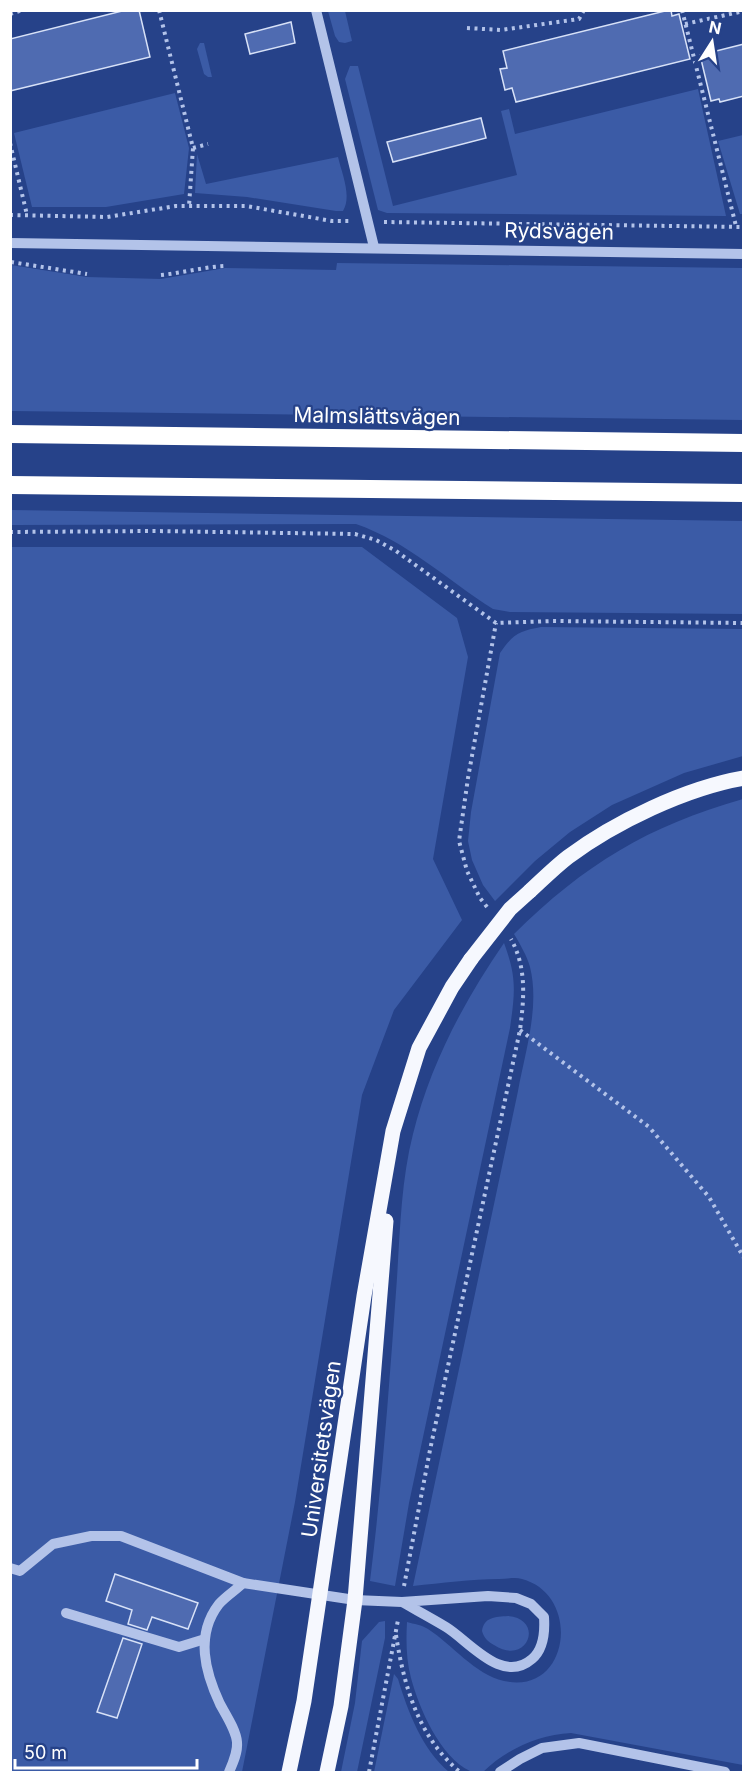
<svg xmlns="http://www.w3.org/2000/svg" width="754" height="1783" font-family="Inter,sans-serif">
	<rect width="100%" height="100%" fill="#264289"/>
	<!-- green -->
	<g fill="#3b5ba6">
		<polygon points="328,11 345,11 352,41 345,43 339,42 335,36"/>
		<polygon points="200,43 204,43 212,77 208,77 204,74 197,49"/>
		<polygon points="350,66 358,66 393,206 517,175 501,111 509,109 515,134 698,89 726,216 387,213 378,210 345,79"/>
		<polygon points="175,93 189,148 184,194 106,207 32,207 14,133"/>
		<polygon points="743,135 744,214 740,214 718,141"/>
		<path d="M 197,154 L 206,184 L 338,157 C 342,174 352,196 343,211 L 336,211 L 247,197 L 195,193 Z"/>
		<polygon points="337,263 743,268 743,420 11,411 11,265 87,277 161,279 225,268 336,270"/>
		<path d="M 11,510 L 743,521 L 743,614 L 510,612 L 493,609 C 447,580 408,542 356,524 L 11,525 Z"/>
		<polygon points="11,547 362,547 457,618 468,657 433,859 462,920 394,1010 362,1095 295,1502 242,1772 11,1772"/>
		<path d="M 541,627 L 743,629 L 743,756 L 684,773 L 612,805 L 570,832 L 535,861 L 495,901 L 483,885 L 472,860 L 468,841 L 471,812 L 500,653 C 513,634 519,631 541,627 Z"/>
		<path d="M 743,799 L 743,1765 L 571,1733 C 538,1735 507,1749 483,1772 C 479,1772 473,1773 470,1771 C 440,1757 419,1708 411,1678 C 406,1659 406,1640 407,1622 C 414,1624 422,1625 428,1629 C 453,1645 474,1674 504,1681 C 570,1696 582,1595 522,1579 C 515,1577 507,1579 499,1579 C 471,1579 442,1583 413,1586 L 518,1091 C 525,1052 540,1007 530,967 C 527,956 520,944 514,934 C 585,864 648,826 743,799 Z"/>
		<path d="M 504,943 C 517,978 515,992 510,1028 L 409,1503 L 395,1586 L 370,1581 C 382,1485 389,1388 396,1292 C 400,1240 400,1185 413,1134 C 430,1065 464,1001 504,943 Z"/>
		<path d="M 508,1616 C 545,1619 528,1667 494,1645 C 488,1642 484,1638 482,1631 C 484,1617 495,1617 508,1616 Z"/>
		<polygon points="385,1621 385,1638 357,1772 341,1772 355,1703 362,1641 379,1622"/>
		<path d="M 394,1674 L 398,1679 C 408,1712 422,1749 449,1772 L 374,1772 Z"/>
	</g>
	<!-- building -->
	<g fill="#4f6bb1" stroke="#d7e1f7" stroke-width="1.5">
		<polygon points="126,10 139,10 150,57 10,91 10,39"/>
		<polygon points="669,10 671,10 672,16 679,14 690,59 516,102 512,88 505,90 500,69 507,68 503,51"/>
		<polygon points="291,22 295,43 250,54 245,34"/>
		<polygon points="744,44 744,96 720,102 719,99 711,101 700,55"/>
		<polygon points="481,118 486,138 393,162 387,142"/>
		<polygon points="115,1574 198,1603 188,1629 152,1617 147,1630 128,1624 132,1610 106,1601"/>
		<polygon points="123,1638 142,1644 117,1718 97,1712"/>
	</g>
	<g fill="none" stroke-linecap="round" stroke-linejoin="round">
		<!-- path -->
		<g stroke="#b3c3e9" stroke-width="4" stroke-dasharray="3 4.5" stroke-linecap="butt">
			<polyline points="159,10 193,148 189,206"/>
			<polyline points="682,10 736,226"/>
			<polyline points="10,14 23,10"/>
			<polyline points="685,24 744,11"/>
			<polyline points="467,28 501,30 579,19 584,10"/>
			<polyline points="10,143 27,215"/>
			<polyline points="193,148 208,144"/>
			<polyline points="10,215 107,217 176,206 246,206 332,221 350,221"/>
			<polyline points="384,222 744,227"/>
			<polyline points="11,262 87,274"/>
			<path d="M 161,275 C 182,273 203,267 225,266"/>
			<polyline points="10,532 153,531 355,534 376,540 396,551 496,623 553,621 744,623"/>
			<polyline points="487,907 480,898 467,871 459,841 468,778 496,623"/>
			<polyline points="520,1030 649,1127 709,1197 744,1258"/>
			<path d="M 404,1586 L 430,1450 L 520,1030 C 524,999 527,968 511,939"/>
			<path d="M 396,1635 C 404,1687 419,1738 460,1772"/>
			<polyline points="369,1772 398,1620"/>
		</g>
		<!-- minor -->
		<g stroke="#b3c3e9" stroke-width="10">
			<polyline points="316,10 374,247"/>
			<polyline points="10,243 744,254"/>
			<path d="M 10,1568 L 20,1571 L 53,1544 L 91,1536 L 121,1536 L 243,1583 L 355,1600 L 402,1602 L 488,1596 L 516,1598 L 531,1604 L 544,1617 C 545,1632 544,1649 532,1659 C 502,1685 469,1641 446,1627 C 431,1618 416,1610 402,1602"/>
			<polyline points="66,1613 179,1647 205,1639"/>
			<path d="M 229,1772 C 233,1763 238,1752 237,1742 C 236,1730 226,1715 220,1704 C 205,1672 195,1635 219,1604 C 226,1596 236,1590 243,1583"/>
			<polyline points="500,1772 520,1759 542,1748 579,1743 725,1772"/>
		</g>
		<!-- major -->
		<g stroke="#f6f8fe" stroke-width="15">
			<path d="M 530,891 C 542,880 555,867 568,857 C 615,822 686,788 744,778"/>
			<polyline points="289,1772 304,1701 364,1296 393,1131 419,1048 452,987 471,959"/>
			<polyline points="327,1772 341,1706 355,1600 386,1221"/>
		</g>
		<!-- highway -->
		<g stroke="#fff" stroke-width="18">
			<polyline points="10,434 744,443"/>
			<polyline points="10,485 744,493"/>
		</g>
		<!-- major-bridge -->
		<polyline stroke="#f6f8fe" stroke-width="15" points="471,959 510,909 530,891"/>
	</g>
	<g text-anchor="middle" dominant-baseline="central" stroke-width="4.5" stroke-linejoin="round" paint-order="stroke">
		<!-- street labels -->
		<g font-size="21" fill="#fff" stroke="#264289">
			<text transform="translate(559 231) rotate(1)">Rydsvägen</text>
			<text transform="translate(377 416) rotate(1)">Malmslättsvägen</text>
			<text transform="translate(321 1449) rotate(-82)">Universitetsvägen</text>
		</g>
	</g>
	<!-- border -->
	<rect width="754" height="1783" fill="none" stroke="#ffffff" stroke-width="24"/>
	<!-- north arrow -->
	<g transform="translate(712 42) rotate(12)" stroke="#264289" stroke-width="4.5" paint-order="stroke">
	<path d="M0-4.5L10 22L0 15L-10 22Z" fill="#ffffff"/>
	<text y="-9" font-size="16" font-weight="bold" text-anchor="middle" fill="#ffffff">N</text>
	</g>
	<!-- scale -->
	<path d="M15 1759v9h182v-9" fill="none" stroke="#ffffff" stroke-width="3"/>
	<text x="24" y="1759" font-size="18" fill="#ffffff" stroke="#264289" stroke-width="4.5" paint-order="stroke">50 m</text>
</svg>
